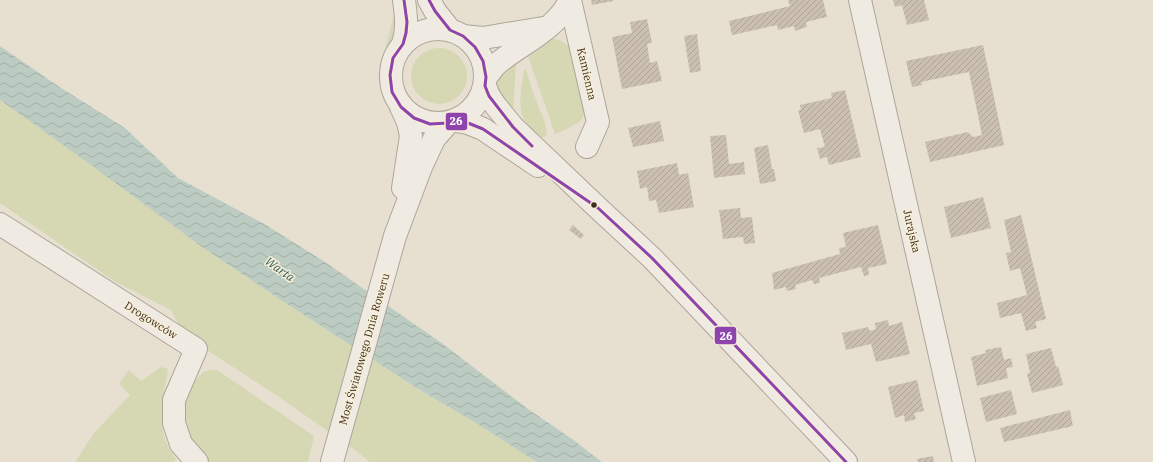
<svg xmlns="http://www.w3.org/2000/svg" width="1153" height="462" font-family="'IBM Plex Serif',serif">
	<defs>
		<pattern id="water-waves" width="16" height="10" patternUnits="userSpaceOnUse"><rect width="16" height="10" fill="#bcccc2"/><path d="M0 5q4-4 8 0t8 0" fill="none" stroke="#a2b0a6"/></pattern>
		<pattern id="building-hatch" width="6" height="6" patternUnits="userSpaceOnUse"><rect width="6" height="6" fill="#cbbfb2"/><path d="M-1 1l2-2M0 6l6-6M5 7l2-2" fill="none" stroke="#afa499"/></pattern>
	</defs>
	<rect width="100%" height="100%" fill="#e7e0d1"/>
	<!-- grass -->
	<g fill="#d6d7b3">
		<polygon points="396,7 395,36 384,54"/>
		<path d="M 554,39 C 562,40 566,43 571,50 L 584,111 C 584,113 584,115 583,117 C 580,124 562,131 555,134 L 527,53 L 548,40 Z"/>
		<circle cx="439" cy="76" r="28"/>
		<path d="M 515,60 L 516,64 L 513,113 L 496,90 C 498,74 504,71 515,60 Z"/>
		<path d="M 524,70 L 526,70 L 534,95 L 545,123 L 547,133 L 545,137 L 542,137 C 536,132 528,127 524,119 C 517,105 522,85 524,70 Z"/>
		<polygon points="0,100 91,165 202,247 281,300 419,390 476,423 537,462 370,462 355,450 276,395 184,335 171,310 114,281 0,203"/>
		<path d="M 161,367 L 168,369 C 164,395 156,422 168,446 C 170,451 173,455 176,459 L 174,462 L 75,462 L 94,433 L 130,395 L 119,383 L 129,370 L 141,381 Z"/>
		<polygon points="210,370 217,370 314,436 308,462 208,462 192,445 183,413 186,398 196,380 203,372"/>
	</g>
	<!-- water -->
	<polygon fill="url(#water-waves)" points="0,46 61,88 125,128 178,178 266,225 325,262 443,344 528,409 572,439 602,462 537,462 476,423 418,389 281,300 202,247 91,165 0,100"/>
	<!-- building -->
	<g fill="url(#building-hatch)">
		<polygon points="591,0 613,0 613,1 592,5"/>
		<polygon points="788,0 823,0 827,17 806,22 807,27 795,31 794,26 778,30 777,25 732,35 729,21 790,6"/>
		<polygon points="893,0 924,0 929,20 907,25 902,5 895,7"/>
		<polygon points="647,19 652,43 647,44 650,63 657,61 662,81 622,89 612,37 632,33 630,22"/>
		<polygon points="697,34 701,71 690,73 684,36"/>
		<polygon points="983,45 1004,145 930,162 925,142 968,132 973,137 982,135 969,72 921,82 922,85 912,87 906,61"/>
		<polygon points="845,90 861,157 829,165 827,157 820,159 817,148 825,147 820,129 804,133 798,110 801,110 800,105 832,98 831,93"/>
		<polygon points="660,121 664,141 633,147 628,128"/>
		<polygon points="726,135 729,164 744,162 745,174 714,178 710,136"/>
		<polygon points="768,145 772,169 774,169 776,181 760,184 754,148"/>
		<polygon points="677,163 679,175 688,173 694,207 659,213 656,200 649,201 647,187 640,189 637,171"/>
		<polygon points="983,197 991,228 951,238 944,207"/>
		<polygon points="740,208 741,218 752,217 755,243 744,244 743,237 723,239 719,210"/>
		<polygon points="1021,215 1046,319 1035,322 1037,328 1026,331 1021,313 1000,318 997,303 1027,295 1020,268 1010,271 1006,253 1011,252 1004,220"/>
		<polygon points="573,225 584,235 581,239 569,230"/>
		<polygon points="878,225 887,264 868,268 869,275 864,276 861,267 819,278 820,283 814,284 812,280 795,285 796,289 787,291 786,287 774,290 772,273 840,254 839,248 846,247 843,233"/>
		<polygon points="888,320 889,326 902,322 910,354 876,362 871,344 846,350 842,333 868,327 870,331 876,329 875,323"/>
		<polygon points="1001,347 1004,360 1011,358 1013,367 1006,368 1008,378 977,386 971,357 986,353 985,350"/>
		<polygon points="1051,348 1056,367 1058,366 1063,385 1032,393 1027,374 1030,373 1026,354"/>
		<polygon points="917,380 924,411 914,413 916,419 905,422 904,415 895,418 888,387"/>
		<polygon points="1011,390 1017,414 986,422 980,398"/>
		<polygon points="1070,410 1073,426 1004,442 1000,428"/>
		<polygon points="933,456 934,462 918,462 917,459"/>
	</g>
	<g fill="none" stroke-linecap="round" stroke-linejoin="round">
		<!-- minor casing -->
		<g stroke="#ada599" stroke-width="24">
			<g id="minor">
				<polyline points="429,0 435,11 450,30"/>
				<polyline points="570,0 598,122 587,147"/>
				<polyline points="860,0 964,462"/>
				<circle cx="438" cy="76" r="47"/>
				<polyline points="463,36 483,38 543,28"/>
				<path d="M 403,44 C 408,28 406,16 404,0"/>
				<path d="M 486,77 C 490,73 493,67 498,63 C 522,43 556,30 570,0"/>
				<polyline points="485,86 489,96 495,105 513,127 598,208 652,258 846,462"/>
				<polyline points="401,107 408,122 411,136 403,188"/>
				<polyline points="455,121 468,123 483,129 538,166"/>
				<polyline points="0,224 196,349 174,400 174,423 181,444 197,462"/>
				<polyline points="332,462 395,236 421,167 434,139 448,123"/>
			</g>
		</g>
		<!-- minor -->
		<use href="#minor" stroke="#efebe3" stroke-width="22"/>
		<!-- bus-1 casing -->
		<g stroke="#f7eed8" stroke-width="6">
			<g id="bus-1">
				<polyline points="404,0 407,22 406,33 403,44 393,58 390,75 392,92 401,107 414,118 430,124 448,123 455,121 468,123 483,129 598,208 652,258 846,462"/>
				<polyline points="429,0 435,11 450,30 463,36 475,47 483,61 486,77 485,86 489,96 513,127 532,146"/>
			</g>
		</g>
		<!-- bus-1 -->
		<use href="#bus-1" stroke="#8e44ad" stroke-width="3"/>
	</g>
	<!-- markers -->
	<circle fill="#3d2e20" stroke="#f7eed8" stroke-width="1.5" cx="594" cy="205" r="3.5"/>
	<g text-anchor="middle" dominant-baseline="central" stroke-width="3" stroke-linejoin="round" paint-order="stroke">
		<!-- street labels -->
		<g font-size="11" fill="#3d2e20" stroke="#f7eed8">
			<text transform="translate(587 74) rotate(77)">Kamienna</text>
			<text transform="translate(912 231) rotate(77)">Jurajska</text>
			<text transform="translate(151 320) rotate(32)">Drogowców</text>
			<text transform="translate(364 349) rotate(-74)">Most Światowego Dnia Roweru</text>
		</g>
		<!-- water labels -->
		<g font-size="12" font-style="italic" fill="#2f5d5a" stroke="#f7eed8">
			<text transform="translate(280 269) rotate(35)">Warta</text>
		</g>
	</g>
	<g stroke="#f7eed8" stroke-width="1.5">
		<rect x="445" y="112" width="23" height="19" rx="4" fill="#8e44ad"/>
		<rect x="714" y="326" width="23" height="19" rx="4" fill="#8e44ad"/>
	</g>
	<g font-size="11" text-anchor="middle" font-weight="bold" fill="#fff">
		<text x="456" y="125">26</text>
		<text x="726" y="340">26</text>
	</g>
</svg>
